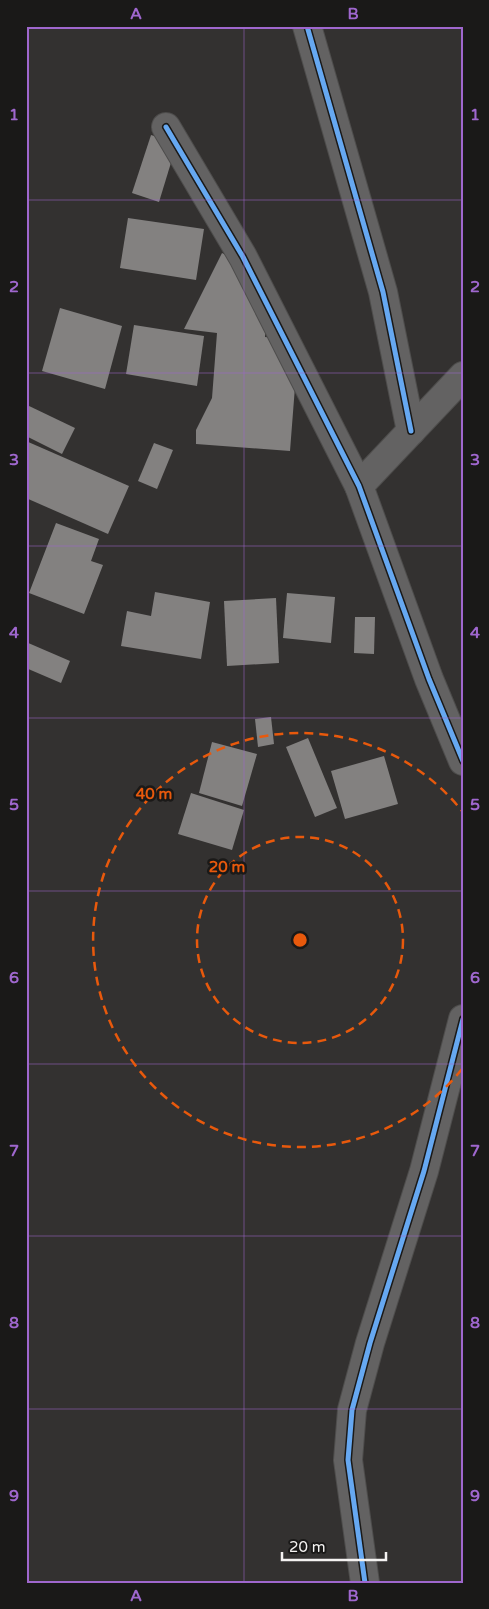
<svg xmlns="http://www.w3.org/2000/svg" width="489" height="1609" font-family="'Varela Round',sans-serif">
	<rect width="100%" height="100%" fill="#333130"/>
	<!-- building -->
	<g fill="#838180">
		<polygon points="151,135 177,143 159,202 132,193"/>
		<polygon points="128,218 204,229 196,280 120,268"/>
		<polygon points="222,253 261,273 267,308 265,337 275,338 298,348 290,451 196,444 196,430 212,398 217,333 184,329"/>
		<polygon points="60,308 122,326 105,389 42,371"/>
		<polygon points="134,325 204,336 197,386 126,374"/>
		<polygon points="27,405 75,428 62,454 26,436"/>
		<polygon points="26,441 129,486 108,534 26,498"/>
		<polygon points="154,443 173,450 157,489 138,481"/>
		<polygon points="56,523 99,539 91,561 103,565 84,614 29,593"/>
		<polygon points="155,592 210,602 201,659 121,646 127,611 151,616"/>
		<polygon points="287,593 335,597 331,643 283,638"/>
		<polygon points="276,598 279,663 227,666 224,601"/>
		<polygon points="355,617 375,617 374,654 354,653"/>
		<polygon points="26,642 70,661 61,683 26,668"/>
		<polygon points="271,717 274,744 258,747 255,719"/>
		<polygon points="308,738 337,808 315,817 286,747"/>
		<polygon points="212,742 257,754 242,806 199,793"/>
		<polygon points="384,756 398,804 345,819 331,771"/>
		<polygon points="191,793 244,810 232,850 178,834"/>
	</g>
	<g fill="none" stroke-linecap="round" stroke-linejoin="round">
		<!-- minor casing -->
		<g stroke="#4e4d4c" stroke-width="30">
			<g id="minor">
				<polyline points="307,26 383,292 411,431"/>
				<polyline points="166,127 243,257 359,486 429,679 463,761"/>
				<polyline points="359,486 463,376"/>
				<polyline points="365,1583 348,1460 352,1410 370,1343 424,1171 463,1019"/>
			</g>
		</g>
		<!-- minor -->
		<use href="#minor" stroke="#636262" stroke-width="28"/>
		<!-- cycleway casing -->
		<g stroke="#1a1918" stroke-width="8">
			<g id="cycleway">
				<polyline points="307,26 383,292 411,431"/>
				<polyline points="166,127 243,257 359,486 429,679 463,761"/>
				<polyline points="365,1583 348,1460 352,1410 370,1343 424,1171 463,1019"/>
			</g>
		</g>
		<!-- cycleway -->
		<use href="#cycleway" stroke="#66a8f1" stroke-width="5"/>
	</g>
	<!-- grid -->
	<path fill="none" stroke="#9f67ce" stroke-width="1" stroke-opacity="0.55" d="M 244,26 L 244,1583M 26,200 L 463,200M 26,373 L 463,373M 26,546 L 463,546M 26,718 L 463,718M 26,891 L 463,891M 26,1064 L 463,1064M 26,1236 L 463,1236M 26,1409 L 463,1409"/>
	<!-- distance rings -->
	<g fill="none" stroke="#e8590c" stroke-width="2.5" stroke-dasharray="9 6">
		<circle cx="300" cy="940" r="103"/>
		<path d="M462 1069A207 207 0 1 1 462 811"/>
	</g>
	<circle cx="300" cy="940" r="8" fill="#e8590c" stroke="#1a1918" stroke-width="2.5"/>
	<g font-size="15" text-anchor="middle" font-weight="bold" fill="#e8590c" stroke="#1a1918" stroke-width="5" stroke-linejoin="round" paint-order="stroke">
		<text x="154" y="799">40 m</text>
		<text x="227" y="872">20 m</text>
	</g>
	<!-- border -->
	<rect width="489" height="1609" fill="none" stroke="#1a1918" stroke-width="55"/>
	<!-- scale -->
	<path d="M282 1552v8h104v-8" fill="none" stroke="#f4f2f1" stroke-width="2.5"/>
	<text x="289" y="1552" font-size="15" fill="#f4f2f1" stroke="#1a1918" stroke-width="4" paint-order="stroke">20 m</text>
	<rect x="28" y="28" width="434" height="1554" fill="none" stroke="#9f67ce" stroke-width="2"/>
	<g font-size="16" text-anchor="middle" font-weight="bold" fill="#9f67ce">
		<text x="136" y="19">A</text>
		<text x="353" y="19">B</text>
		<text x="14" y="120">1</text>
		<text x="475" y="120">1</text>
		<text x="14" y="292">2</text>
		<text x="475" y="292">2</text>
		<text x="14" y="465">3</text>
		<text x="475" y="465">3</text>
		<text x="14" y="638">4</text>
		<text x="475" y="638">4</text>
		<text x="14" y="810">5</text>
		<text x="475" y="810">5</text>
		<text x="14" y="983">6</text>
		<text x="475" y="983">6</text>
		<text x="14" y="1156">7</text>
		<text x="475" y="1156">7</text>
		<text x="14" y="1328">8</text>
		<text x="475" y="1328">8</text>
		<text x="14" y="1501">9</text>
		<text x="475" y="1501">9</text>
		<text x="136" y="1601">A</text>
		<text x="353" y="1601">B</text>
	</g>
</svg>
